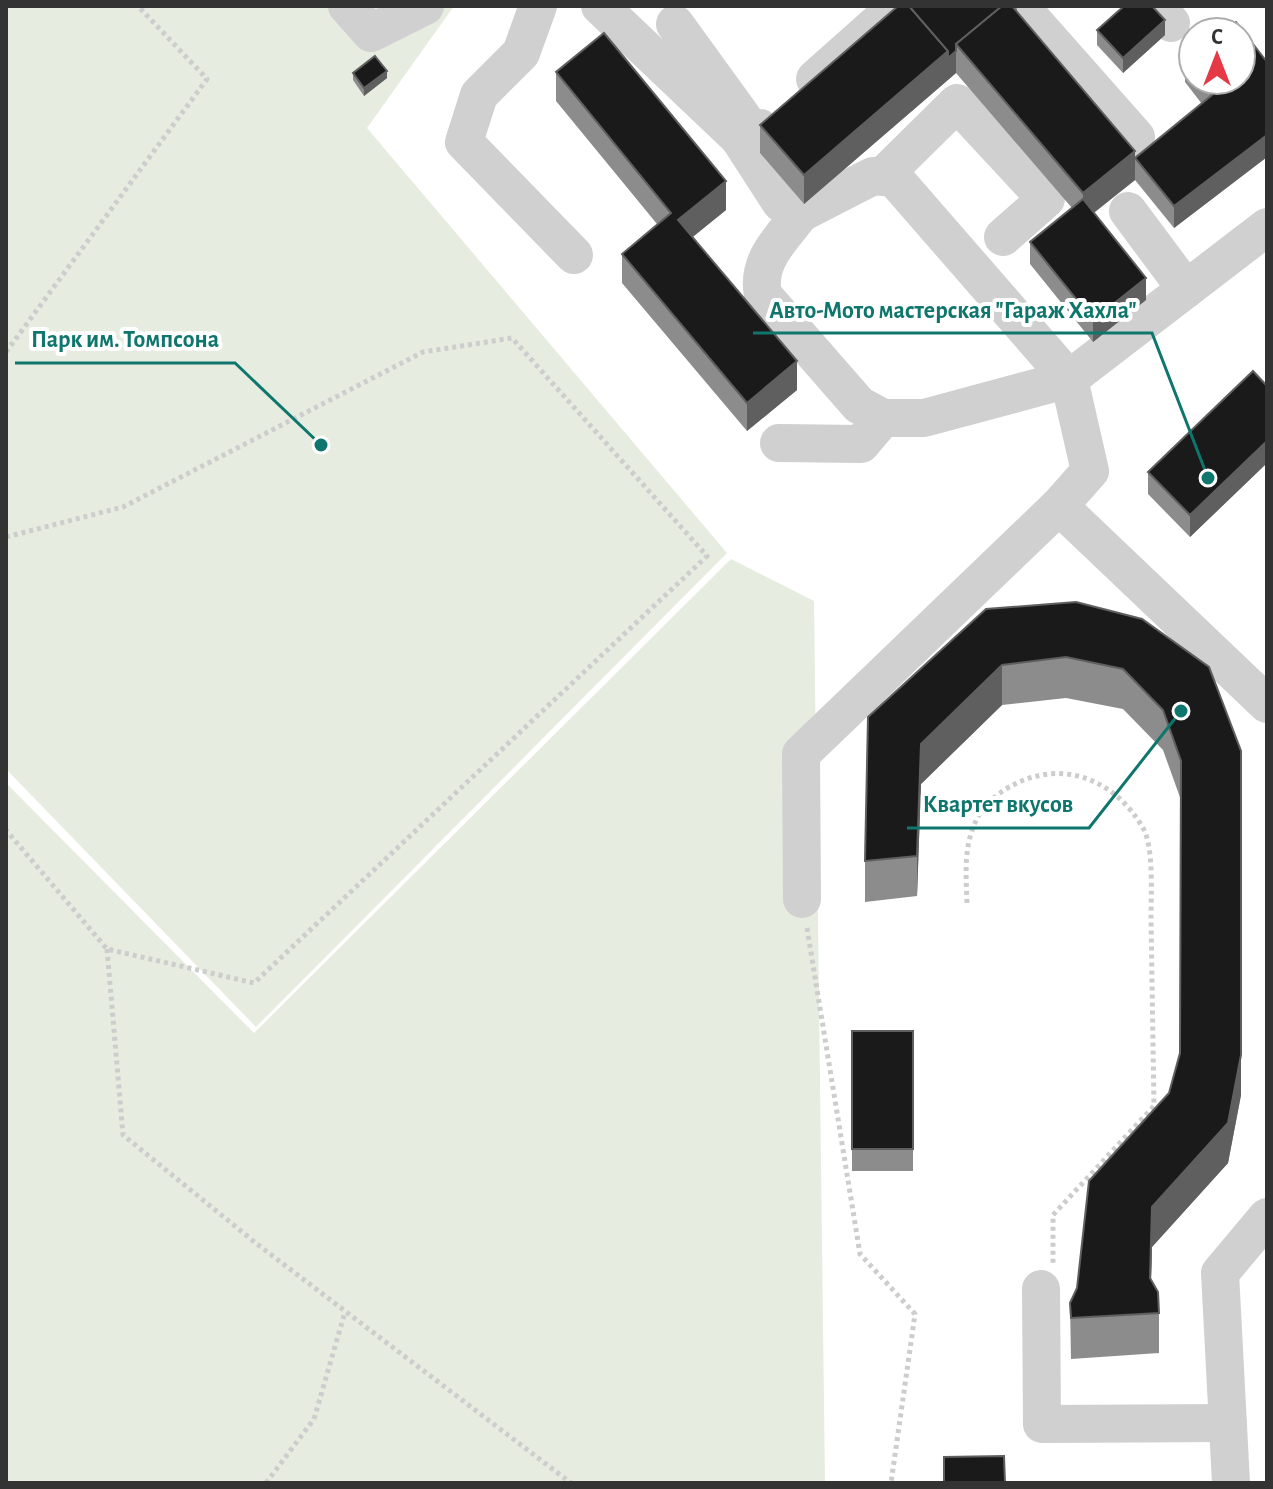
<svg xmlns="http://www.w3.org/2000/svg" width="1273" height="1489" font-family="'Alegreya Sans',sans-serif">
	<rect width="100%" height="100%" fill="#fff"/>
	<!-- green -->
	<g fill="#e6ecdf">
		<polygon points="6,6 454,6 367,128 727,553 256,1027 6,769"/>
		<polygon points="731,559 814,601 825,1483 6,1483 6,783 254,1033"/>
	</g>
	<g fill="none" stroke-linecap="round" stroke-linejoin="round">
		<!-- path -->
		<g stroke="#cdcdcd" stroke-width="5" stroke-dasharray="4 4" stroke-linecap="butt">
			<polyline points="6,352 207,79 138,6"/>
			<polyline points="6,537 123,507 423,352 512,338 707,556 254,983 107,949 6,830"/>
			<path d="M 967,903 C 966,872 963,843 979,815 C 987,802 1002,790 1015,784 C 1065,759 1116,781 1143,828 C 1154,847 1151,896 1151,918 C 1152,981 1153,1044 1154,1106 L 1053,1215 L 1053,1263"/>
			<polyline points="807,928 860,1254 915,1314 891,1483"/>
			<polyline points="107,949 123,1135 257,1244 571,1483"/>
			<polyline points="266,1483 314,1419 345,1312"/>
		</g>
		<!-- minor -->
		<g stroke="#d0d0d0" stroke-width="38">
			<polyline points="347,6 371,33 425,6"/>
			<polyline points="538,6 521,53 479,95 464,142 574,255"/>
			<polyline points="600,6 739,138 760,128"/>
			<polyline points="1020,6 1136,137"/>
			<polyline points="1156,6 1171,23"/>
			<polyline points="675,24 743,118"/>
			<polyline points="815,79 897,6"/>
			<polyline points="739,138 781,203 801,213 873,176 894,178 1069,379 1267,227"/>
			<polyline points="883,176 957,103 1046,199 1003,237"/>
			<polyline points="1128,211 1186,289"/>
			<path d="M 801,213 C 781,239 756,261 763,295 L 859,405 L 883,418 L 924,418 L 1069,379 L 1090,471 L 1059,506 L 1267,704"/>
			<polyline points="779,443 861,444 883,418"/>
			<polyline points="802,899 801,754 1059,506"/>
			<polyline points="1041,1289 1042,1424 1228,1423"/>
			<polyline points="1231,1483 1220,1273 1267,1217"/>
		</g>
	</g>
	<!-- wall -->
	<g fill="#8c8c8c">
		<polygon points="1017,6 1017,11 1135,158 1202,104 1185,82 1185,60 1193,54 1193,80 1241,80 1267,62 1267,157 1174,228 1135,180 1094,213 1146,300 1093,342 1030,264 1030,242 1072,208 956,73 804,204 760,153 760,125"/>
		<polygon points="1097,30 1165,35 1123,73 1097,45"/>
		<polygon points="556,72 726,210 692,237 797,390 747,431 622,283 622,254 657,224 556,101"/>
		<polygon points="353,73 387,78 364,96 353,80"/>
		<polygon points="1267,386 1267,463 1190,537 1148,494 1148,472"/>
		<polygon points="986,609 1209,667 1241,1095 1228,1163 1152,1247 1151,1280 1159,1313 1159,1353 1071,1359 1070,1303 1169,1093 1180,1053 1181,800 1163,750 1123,709 1066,698 1002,705 921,784 917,896 865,902 865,861"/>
		<rect x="852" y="1031" width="61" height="140"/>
	</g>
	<!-- shaded-wall -->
	<g fill="#5f5f5f">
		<polygon points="1165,20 1165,35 1123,73 1123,58"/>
		<polygon points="948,51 956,51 956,73 804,204 804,175"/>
		<polygon points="387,71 387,78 364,96 364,88"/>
		<polygon points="1267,135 1267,157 1174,228 1174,206"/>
		<polygon points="1135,151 1135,180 1083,221 1083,193"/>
		<polygon points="726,181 726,210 678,249 678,220"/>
		<polygon points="1146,278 1146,300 1093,342 1093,320"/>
		<polygon points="797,361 797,390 747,431 747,403"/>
		<polygon points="1267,441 1267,463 1190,537 1190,515"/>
		<polygon points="1002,665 1002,705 921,784 917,896 917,856 921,744"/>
		<polygon points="1241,751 1241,1095 1228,1163 1152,1247 1150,1318 1152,1207"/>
	</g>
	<!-- building -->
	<g fill="#1a1a1a" stroke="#5f5f5f" stroke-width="2">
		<polygon points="898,6 909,6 948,51 804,175 760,125"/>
		<polygon points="909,6 1002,6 956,44 956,51 948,58 948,51"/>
		<polygon points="1002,6 1012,6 1135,151 1083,193 956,44"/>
		<polygon points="1124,6 1152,6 1165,20 1123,58 1097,30"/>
		<polygon points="1236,22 1267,62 1267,135 1174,206 1135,158 1212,95 1200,80 1241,80 1241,32 1222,32"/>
		<polygon points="604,33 726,181 678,220 797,361 747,403 622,254 671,213 556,72"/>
		<polygon points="1193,54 1193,70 1185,60"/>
		<polygon points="375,56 387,71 364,88 353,73"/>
		<polygon points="1083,199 1146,278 1093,320 1030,242"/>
		<polygon points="1253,371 1267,386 1267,441 1190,515 1148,472"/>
		<polygon points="1076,602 1142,619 1209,667 1241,751 1241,1055 1228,1123 1152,1207 1150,1278 1158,1292 1159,1313 1071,1318 1070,1303 1077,1288 1089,1181 1169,1093 1180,1053 1181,761 1163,710 1123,669 1066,657 1002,665 921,744 917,856 865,861 868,717 986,609"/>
		<rect x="852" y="1031" width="61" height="118"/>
		<polygon points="1004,1456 1005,1483 944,1483 944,1457"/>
	</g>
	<!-- callouts -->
	<path fill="none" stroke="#0f766e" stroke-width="3" d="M1208 478L1152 333H753M321 445L235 363H15M1181 711L1089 828H907"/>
	<g fill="#0f766e" stroke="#fff" stroke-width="3">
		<circle cx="1208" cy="478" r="8"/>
		<circle cx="321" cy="445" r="8"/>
		<circle cx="1181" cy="711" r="8"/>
	</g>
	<g font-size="24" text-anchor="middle" font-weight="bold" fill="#0f766e" stroke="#fff" stroke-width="8" stroke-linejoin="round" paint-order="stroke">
		<text x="953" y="318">Авто-Мото мастерская "Гараж Хахла"</text>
		<text x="125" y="347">Парк им. Томпсона</text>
		<text x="998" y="812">Квартет вкусов</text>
	</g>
	<!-- border -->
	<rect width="1273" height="1489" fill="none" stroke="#333333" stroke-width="16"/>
	<!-- north arrow -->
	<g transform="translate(1217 56)"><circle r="38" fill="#ffffff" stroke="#adadad" stroke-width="2"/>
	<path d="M0-6L14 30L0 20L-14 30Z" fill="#e63946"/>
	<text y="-12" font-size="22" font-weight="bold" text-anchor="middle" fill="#333333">С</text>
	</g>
</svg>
